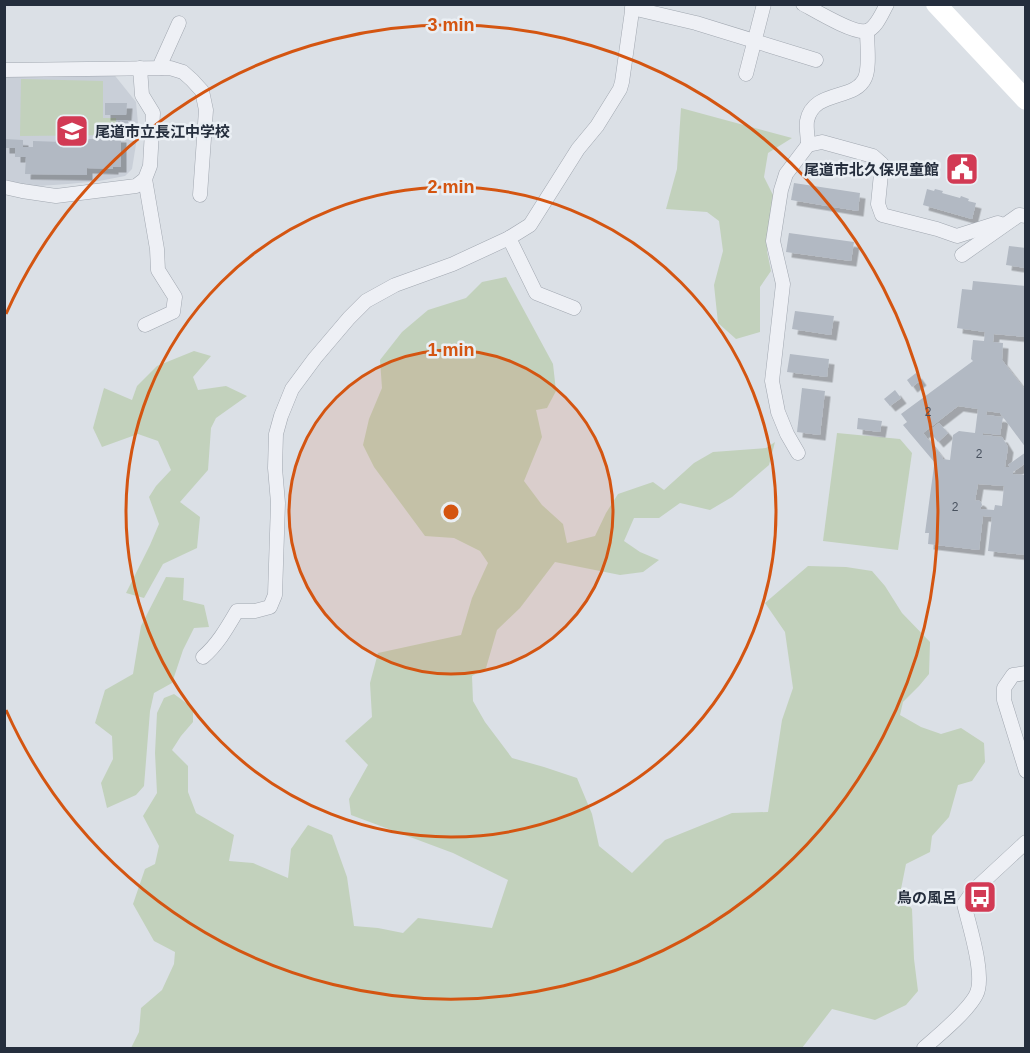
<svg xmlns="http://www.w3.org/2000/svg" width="1030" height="1053" font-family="Arial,'Noto Sans JP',sans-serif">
	<defs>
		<filter id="shadow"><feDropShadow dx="5.5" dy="5.5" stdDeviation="0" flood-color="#0004"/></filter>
	</defs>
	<rect width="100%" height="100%" fill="#dbe0e6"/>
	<!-- built -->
	<polygon fill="#c9cfd8" points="112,72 136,102 139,134 137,138 132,169 125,176 99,181 68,184 24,187 5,183 4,73"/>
	<!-- green -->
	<g fill="#c2d1bc">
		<polygon points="21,79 103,81 103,118 116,118 116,135 20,136"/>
		<polygon points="681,108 792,138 768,153 764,177 774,197 767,251 771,271 760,287 760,332 736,339 718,323 714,285 723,251 719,221 707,212 666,209 677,169"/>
		<polygon points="506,277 553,364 556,391 547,408 536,410 542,437 524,481 542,505 563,524 567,543 595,536 606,513 618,494 653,482 664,490 694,463 713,452 766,448 775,442 769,465 732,497 710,510 680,503 659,518 634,518 624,541 640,552 659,560 643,572 620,575 555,562 520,608 497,630 486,668 472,676 473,701 485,722 512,758 544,767 577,778 592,814 599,846 632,873 665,840 732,813 768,812 782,720 793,688 785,632 765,603 808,566 846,567 872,571 885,586 902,613 930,642 929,674 919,686 903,702 900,715 921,727 941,734 961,728 984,743 985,762 972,781 958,785 949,817 932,836 930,852 906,864 900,894 912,909 914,959 918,991 906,1005 875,1020 832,1009 802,1048 131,1048 139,1032 141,1008 162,990 174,964 175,952 154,941 133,904 145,869 155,864 159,846 143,816 157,793 155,753 157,713 164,698 174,694 193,708 193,722 181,736 172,750 188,766 188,792 196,813 234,835 229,861 253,863 288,878 291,849 308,825 332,835 347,877 354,926 378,928 403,933 418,918 492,928 508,880 453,853 351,815 349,799 368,765 345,741 372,717 370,683 378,653 461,635 472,598 488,563 480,551 454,538 425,536 374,467 363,445 369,419 382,388 380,360 402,332 428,310 466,298 482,282"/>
		<polygon points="194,351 211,356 193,377 198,390 226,386 247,396 216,418 211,428 208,470 180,502 200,517 197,548 163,564 144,598 126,593 150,545 159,524 149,497 156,486 171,470 158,441 138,434 102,447 93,428 104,388 132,400 137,386 157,366"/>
		<polygon points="837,433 900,439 912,453 898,550 823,541"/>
		<polygon points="166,577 184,578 183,600 204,605 209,627 194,628 183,650 172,683 154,693 150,711 144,786 136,795 107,808 101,783 113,759 112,736 95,723 105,690 133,674 141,626"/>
	</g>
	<!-- building -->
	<g fill="#b2b9c3" fill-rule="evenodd" filter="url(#shadow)">
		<polygon points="105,103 127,103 126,115 105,115"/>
		<polygon points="116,120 128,120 128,129 117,129"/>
		<polygon points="93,136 121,137 121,167 113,167 113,169 87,168 87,175 25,174 26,157 15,157 15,148 4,148 4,139 23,140 23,147 33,147 33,141 63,142 63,146 80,146 80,139 93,139"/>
		<polygon points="794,183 860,193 858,211 791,200"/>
		<polygon points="927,189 934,191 935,189 943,191 942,193 960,198 961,196 969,199 968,201 976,203 972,219 923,205"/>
		<polygon points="789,233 854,242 851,261 786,252"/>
		<polygon points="1009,246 1026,248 1026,268 1006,265"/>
		<path d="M 973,281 L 1026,286 L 1026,337 L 994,334 L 993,342 L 1003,343 L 1002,360 L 1026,391 L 1026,448 L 1000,413 L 987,411 L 986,415 L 1003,417 L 1000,435 L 983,433 L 983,435 L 1002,437 L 1008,447 L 1005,467 L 1010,467 L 1008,465 L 1026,452 L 1026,463 L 1013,472 L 1013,474 L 1026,475 L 1026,555 L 988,551 L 992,517 L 983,516 L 979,550 L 928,544 L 929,533 L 925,533 L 934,466 L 936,464 L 903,425 L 907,422 L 901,414 L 973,361 L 971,359 L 973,340 L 984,341 L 985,332 L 957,328 L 962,289 L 972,290 ZM 958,406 L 978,409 L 975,433 L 959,431 L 953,435 L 950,460 L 942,459 L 943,458 L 923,433 ZM 978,484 L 1004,486 L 1002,506 L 995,505 L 994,510 L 980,509 L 982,505 L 981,502 L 978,500 L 975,501 Z"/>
		<polygon points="795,311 834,316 831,335 792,329"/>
		<polygon points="790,354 829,359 827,377 787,372"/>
		<polygon points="916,373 921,380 912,387 907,380"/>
		<polygon points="802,388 825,391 820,435 797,432"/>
		<polygon points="895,390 901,398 890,406 884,399"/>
		<polygon points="858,418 882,421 880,432 857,429"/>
		<polygon points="939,423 948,433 938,442 929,431"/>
	</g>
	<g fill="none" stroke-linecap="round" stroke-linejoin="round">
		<!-- street casing -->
		<g stroke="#a1a7b0" stroke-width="15">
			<g id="street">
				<path d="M 803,4 C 816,11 854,34 866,31 C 876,29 882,13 887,4"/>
				<polyline points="632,8 696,23 816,60"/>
				<polyline points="162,68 161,63 179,23"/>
				<polyline points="4,70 170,68 183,72 192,80 202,91 206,110 200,195"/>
				<polyline points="746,74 764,4"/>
				<path d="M 808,145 C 808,138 806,128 807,121 C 813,89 855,101 865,78 C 870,67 867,44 867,31"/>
				<polyline points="4,187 22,191 56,196 136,186 145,179 150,166 153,113 142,95 140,68"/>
				<polyline points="509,238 536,293 574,308"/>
				<polyline points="962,255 1019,215 1026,216"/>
				<polyline points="145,325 173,312 175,297 158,270 157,249 145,179"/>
				<polyline points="798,453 787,434 778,412 772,381 783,284 773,241 781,190 786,174 808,145 822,142 873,156 882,164 878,204 882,215 937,229 957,236 998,223 1003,225"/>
				<path d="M 203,657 C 218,644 227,628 237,611 L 255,611 L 270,607 L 275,595 L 278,503 L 275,468 L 276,434 L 281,416 L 292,389 L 315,358 L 349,318 L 366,301 L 395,285 L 453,264 L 509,238 L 530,225 L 578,149 L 597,126 L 620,89 L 622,82 L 633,4"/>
				<polyline points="1026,673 1013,675 1004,688 1004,700 1026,771"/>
				<path d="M 924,1048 C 939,1035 967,1012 976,995 C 986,977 969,925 964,904 L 973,891 L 1026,842"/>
			</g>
		</g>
		<!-- street -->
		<use href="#street" stroke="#eef0f5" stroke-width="14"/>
		<!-- secondary -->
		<polyline stroke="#fff" stroke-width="20" points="936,4 1026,100"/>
	</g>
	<!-- distance rings -->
	<circle cx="451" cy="512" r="162" fill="#d45511" fill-opacity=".12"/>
	<g fill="none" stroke="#d45511" stroke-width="3">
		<circle cx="451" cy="512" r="162"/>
		<circle cx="451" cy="512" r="325"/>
		<path d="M6 314A487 487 0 1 1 6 710"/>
	</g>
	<!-- icons -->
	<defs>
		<g id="school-square" transform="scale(1.725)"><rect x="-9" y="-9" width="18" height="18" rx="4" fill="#d23a54" stroke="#eaeff4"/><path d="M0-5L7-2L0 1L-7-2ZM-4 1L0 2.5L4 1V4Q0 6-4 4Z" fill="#fff"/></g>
		<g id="civic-square" transform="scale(1.725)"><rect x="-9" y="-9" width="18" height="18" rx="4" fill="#d23a54" stroke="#eaeff4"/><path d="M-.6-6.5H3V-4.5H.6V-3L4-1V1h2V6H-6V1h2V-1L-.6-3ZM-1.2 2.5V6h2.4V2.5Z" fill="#fff"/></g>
		<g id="bus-square" transform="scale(1.725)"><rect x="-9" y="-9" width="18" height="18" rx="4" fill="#d23a54" stroke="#eaeff4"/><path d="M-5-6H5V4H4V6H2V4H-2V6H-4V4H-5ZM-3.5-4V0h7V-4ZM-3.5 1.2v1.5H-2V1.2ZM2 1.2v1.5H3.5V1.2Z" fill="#fff"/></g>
	</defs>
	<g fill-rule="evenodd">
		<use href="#school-square" x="72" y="131"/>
		<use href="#civic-square" x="962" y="169"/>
		<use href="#bus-square" x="980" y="897"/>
	</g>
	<g text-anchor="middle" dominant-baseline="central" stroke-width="5" stroke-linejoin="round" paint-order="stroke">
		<!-- number labels -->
		<g font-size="12" fill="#48515e">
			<text x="928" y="412">2</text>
			<text x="979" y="454">2</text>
			<text x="955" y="507">2</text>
		</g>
		<!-- poi labels -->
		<g font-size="15" font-weight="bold" fill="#252e3d" stroke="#eaeff4" text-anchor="end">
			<text x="95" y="131" text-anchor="start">尾道市立長江中学校</text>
			<text x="939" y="169">尾道市北久保児童館</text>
			<text x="957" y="897">鳥の風呂</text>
		</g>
	</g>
	<circle cx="451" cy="512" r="9" fill="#d45511" stroke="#eaeff4" stroke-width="3"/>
	<g font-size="18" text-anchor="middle" font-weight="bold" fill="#d45511" stroke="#eaeff4" stroke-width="5" stroke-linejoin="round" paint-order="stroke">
		<text x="451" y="31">3 min</text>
		<text x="451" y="193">2 min</text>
		<text x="451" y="356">1 min</text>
	</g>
	<!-- border -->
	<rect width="1030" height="1053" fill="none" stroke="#252e3d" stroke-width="12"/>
</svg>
